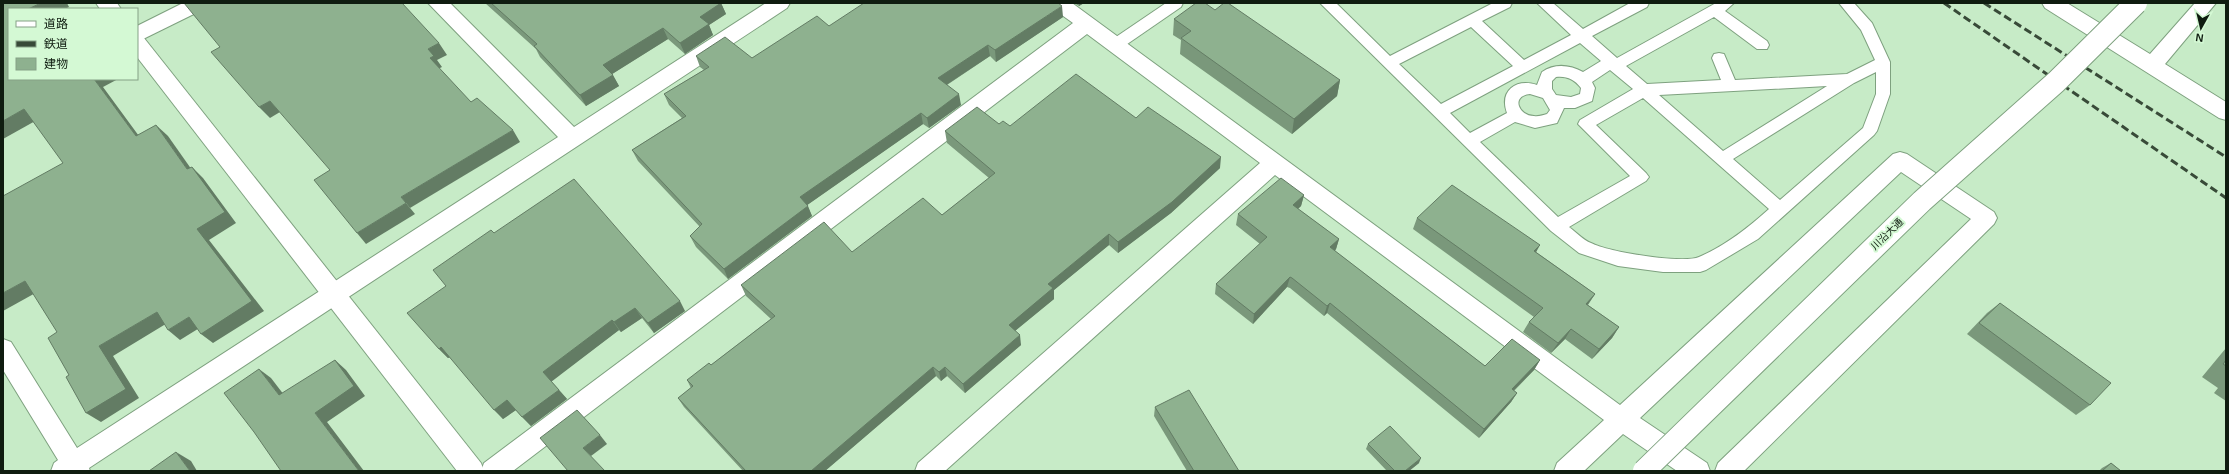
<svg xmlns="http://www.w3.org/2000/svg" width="2229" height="474" font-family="Helvetica,'Noto Sans JP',sans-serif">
	<rect width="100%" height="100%" fill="#c7ebc7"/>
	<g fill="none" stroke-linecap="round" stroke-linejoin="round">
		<!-- lane casing -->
		<g stroke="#7ea17f" stroke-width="2">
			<g id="lane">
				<polygon points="1166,3 1183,3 1181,7 1120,49 1110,49 1108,45 1110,41"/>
				<path d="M 1320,3 L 1336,3 L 1390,56 L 1493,3 L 1512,3 L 1510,7 L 1482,21 L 1524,60 L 1571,35 L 1537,3 L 1553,3 L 1583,29 L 1630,3 L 1649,3 L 1647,7 L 1592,36 L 1617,58 L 1716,3 L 1734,3 L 1725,11 L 1767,41 L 1769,45 L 1767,49 L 1757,49 L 1714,17 L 1626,66 L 1647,84 L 1721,80 L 1712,58 L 1714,54 L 1719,53 L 1724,54 L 1735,80 L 1847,74 L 1875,60 L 1861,30 L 1839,3 L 1854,3 L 1872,23 L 1890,62 L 1890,94 L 1877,131 L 1874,135 L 1758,239 L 1706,270 L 1700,272 L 1663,272 L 1618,266 L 1579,253 L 1551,231 ZM 1471,27 L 1513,66 L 1441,104 L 1399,64 ZM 1580,43 L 1601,61 L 1583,72 C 1570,65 1555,63 1542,72 L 1537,85 C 1516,78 1499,91 1507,113 L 1470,133 L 1450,113 ZM 1610,70 L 1633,89 L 1580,120 L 1578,124 L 1630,176 L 1558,217 L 1480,142 L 1515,122 L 1535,128 L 1557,123 L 1564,108 L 1575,108 L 1592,101 L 1595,88 L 1592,82 ZM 1876,72 L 1876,94 L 1863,128 L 1780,200 L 1733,159 L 1854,83 ZM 1556,77 C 1567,76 1574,79 1581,88 L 1580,94 L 1571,97 L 1556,95 L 1552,89 L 1552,81 ZM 1827,86 L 1723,151 L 1659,95 ZM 1530,94 L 1543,98 L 1550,110 L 1547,114 C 1543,115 1538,117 1534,116 C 1519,116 1510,96 1530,94 ZM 1643,98 L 1769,209 C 1748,228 1725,246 1699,257 C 1683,264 1608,252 1591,243 C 1583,240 1576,232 1569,227 L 1646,181 L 1649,177 L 1646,173 L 1596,125 Z"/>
			</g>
		</g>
		<!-- street casing -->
		<g stroke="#7ea17f" stroke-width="2">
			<g id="street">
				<polygon points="183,3 209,3 206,8 137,42 137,26"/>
				<polygon points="428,3 450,3 574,127 766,3 790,3 787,8 89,468 90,471 51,471 54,463 58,460 3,370 3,339 11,342 77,448 558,137"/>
				<polygon points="1049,3 1072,3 1620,405 1893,154 1900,152 1907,154 1994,212 1997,218 1994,224 1744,471 1715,471 1718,463 1971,219 1901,172 1640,418 1707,463 1710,471 1677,471 1623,434 1584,471 1554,471 1557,463 1604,420 1275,175 945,471 915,471 918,463 1260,163 1087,34 513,471 481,471 484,463 1073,23 1052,8"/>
				<polygon points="2042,3 2067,3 2150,54 2195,3 2216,3 2165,64 2226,102 2226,120 2219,118 2045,8"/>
			</g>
		</g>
		<!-- secondary casing -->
		<g stroke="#7ea17f" stroke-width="2">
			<g id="secondary">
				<polygon points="96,3 117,3 121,9 100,9"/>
				<polygon points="137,36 144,38 481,463 484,471 457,471 137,57"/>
			</g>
		</g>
		<!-- lane -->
		<use href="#lane" fill="#fff" fill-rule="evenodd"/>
		<!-- street -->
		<use href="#street" fill="#fff" fill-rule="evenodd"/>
		<!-- secondary -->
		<use href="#secondary" fill="#fff" fill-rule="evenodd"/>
		<!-- rail -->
		<g stroke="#384a38" stroke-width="3" stroke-dasharray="8 4" stroke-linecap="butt">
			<polyline points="1944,3 2226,198"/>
			<polyline points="1984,3 2226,157"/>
		</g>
		<!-- secondary-bridge casing -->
		<g stroke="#7ea17f" stroke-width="24" stroke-linecap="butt">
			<polyline id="secondary-bridge" points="1644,471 1922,201 2056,82 2136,3"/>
		</g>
		<!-- secondary-bridge -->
		<use href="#secondary-bridge" stroke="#fff" stroke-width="22"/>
	</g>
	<!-- wall -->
	<g fill="#7a987b">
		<polygon points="485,3 721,3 726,14 709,25 713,35 685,54 668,39 612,74 619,86 586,106 540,57 536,49"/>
		<polygon points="1074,3 1084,3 1079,6"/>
		<polygon points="1215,10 1340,80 1337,96 1292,134 1180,54 1181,40 1173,35 1174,19"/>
		<polygon points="1063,17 996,62 990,56 947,85 961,105 929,128 923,124 807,205 812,216 728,279 696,247 690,236 700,227 638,161 632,150 682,118 669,105 664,94 704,70 700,67 696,56 752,58 829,26"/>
		<polygon points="1136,118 1220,168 1171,213 1118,253 1109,245 1054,290 1054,299 1015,331 1021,345 965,393 947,376 941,381 936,376 825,471 743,471 684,407 678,398 691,388 687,380 711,365 771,319 746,296 741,285 852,252 942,215 989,178 947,143 945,131 999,124 1010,126"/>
		<polygon points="1304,195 1301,206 1298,209 1339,239 1336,249 1335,251 1485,366 1540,360 1534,370 1514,391 1517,393 1511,402 1479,438 1327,313 1324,316 1290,288 1287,287 1253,324 1215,294 1216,284 1260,244 1236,225 1238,214"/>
		<polygon points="1417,218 1536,252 1595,294 1588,305 1619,327 1612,338 1592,359 1565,339 1551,353 1523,332 1529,322 1534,317 1413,229"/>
		<polygon points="494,233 685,311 654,333 642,318 621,332 619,330 551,381 567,399 531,426 516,410 503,419 450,357 448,358 439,349 446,286"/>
		<polygon points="2000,303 2090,405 2076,415 1967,334 1987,313"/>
		<polygon points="2226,348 2226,401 2214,393 2218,388 2202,377"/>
		<polygon points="1155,407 1239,471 1187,471 1154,416"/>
		<polygon points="1368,444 1419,463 1409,471 1387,471 1366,449"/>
		<polygon points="2111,463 2121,471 2099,471 2102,468"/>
	</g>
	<!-- shaded-wall -->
	<g fill="#637c64">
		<polygon points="41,3 67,3 69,7 65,9 28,9"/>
		<polygon points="721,3 726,14 709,25 713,35 685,54 680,43 700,17"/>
		<polygon points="1079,3 1084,3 1079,6"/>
		<polygon points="1062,6 1063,17 996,62 995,50"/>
		<polygon points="663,28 668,39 609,76 603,65"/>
		<polygon points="439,43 447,55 437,60 442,67 438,69 430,58 428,49"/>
		<polygon points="988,45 990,56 940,89 938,78"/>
		<polygon points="613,75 619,86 586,106 580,95"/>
		<polygon points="94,79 118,79 103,87 147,147 136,136"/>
		<polygon points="1340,80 1337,96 1292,134 1294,119"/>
		<polygon points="959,94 961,105 929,128 927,118"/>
		<polygon points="270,101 280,112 270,118 259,107"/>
		<polygon points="24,109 37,120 3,139 3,121"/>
		<polygon points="921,113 923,124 803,208 800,197"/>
		<polygon points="156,125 168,136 199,180 187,169"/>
		<polygon points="513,130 520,142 410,208 401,197"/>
		<polygon points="1221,157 1220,168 1171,213 1118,253 1118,242"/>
		<polygon points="192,167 203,178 236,223 209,240 264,311 213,343 201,334 197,229"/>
		<polygon points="1304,195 1301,206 1291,215 1293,205"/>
		<polygon points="406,203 415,214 366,244 357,233"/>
		<polygon points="808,206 812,216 728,279 724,269"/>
		<polygon points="1109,234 1109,245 1054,290 1054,299 1010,335 1009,325 1048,284"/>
		<polygon points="1339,239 1336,249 1328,258 1330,247"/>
		<polygon points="1540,245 1534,256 1534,251"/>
		<polygon points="1290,277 1287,287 1253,324 1254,314"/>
		<polygon points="25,281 39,291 3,311 3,293"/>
		<polygon points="1595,294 1588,304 1579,314 1586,304"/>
		<polygon points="680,301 685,311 654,333 648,323"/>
		<polygon points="1330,303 1327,313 1324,316 1327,306"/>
		<polygon points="635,308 642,318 621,332 614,322"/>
		<polygon points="157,312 169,322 113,356 139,398 101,422 86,413 99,346"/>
		<polygon points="189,317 201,327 180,340 168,330"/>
		<polygon points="612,320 619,330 551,382 543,372"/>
		<polygon points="1619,327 1612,338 1592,359 1599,349"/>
		<polygon points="1571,329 1565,339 1551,353 1558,343"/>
		<polygon points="1020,335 1021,345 965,393 963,384"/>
		<polygon points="441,347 451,357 448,358 439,349"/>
		<polygon points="335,360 346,370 365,396 327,422 364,471 359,471 315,413"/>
		<polygon points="1540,360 1534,370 1506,398 1512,389"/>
		<polygon points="933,367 936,376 825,471 811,471"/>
		<polygon points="945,367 947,376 941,381 939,372"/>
		<polygon points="259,369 271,378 291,404 279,395"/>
		<polygon points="559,390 567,399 531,426 522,417"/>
		<polygon points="1517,393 1511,402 1479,438 1484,429"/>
		<polygon points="507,400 516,410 503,419 494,410"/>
		<polygon points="600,435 607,444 591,456 583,448"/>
		<polygon points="176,452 191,461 197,471 190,471"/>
		<polygon points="1421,458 1419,463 1409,471 1405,471"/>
	</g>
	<!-- building -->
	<g fill="#8eb18f" stroke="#637c64">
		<polygon points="3,3 41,3 28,9 9,9 9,79 94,79 136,136 156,125 187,169 192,167 225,212 197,229 252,301 201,334 189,317 168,330 157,312 99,346 126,389 86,413 66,377 69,375 48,338 57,332 25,281 3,293 3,196 63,163 24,109 3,121"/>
		<polygon points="184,3 402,3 439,43 428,49 434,56 430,58 471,102 477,98 513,130 401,197 406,203 357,233 314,180 330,170 270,101 259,107 211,52 220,47"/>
		<polygon points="491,3 721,3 700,17 709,24 680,43 663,28 603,65 613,75 580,95 534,46 537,44"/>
		<polygon points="864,3 1058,3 1062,6 995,50 988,45 938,78 959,94 927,118 921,113 800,197 808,206 724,269 690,236 702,224 632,150 686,116 664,94 709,67 696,56 725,37 752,58 817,16 829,26"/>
		<polygon points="1196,3 1205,3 1215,10 1224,3 1228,3 1340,80 1294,119 1181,38 1191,31 1174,19"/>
		<polygon points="1076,74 1136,118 1148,107 1221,157 1172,202 1118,242 1109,234 1048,284 1053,288 1009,325 1020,335 963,384 945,367 939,372 933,367 811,471 746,471 678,398 693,386 687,380 709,363 711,365 775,316 741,285 824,222 852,252 923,198 942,215 995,173 945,131 977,107 999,124 1003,121 1010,126"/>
		<polygon points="1281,178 1304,195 1293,205 1339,239 1330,247 1485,366 1512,339 1540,360 1512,389 1517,393 1484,429 1330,303 1327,306 1292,278 1290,277 1254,314 1216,284 1267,237 1238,214"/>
		<polygon points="574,179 680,301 648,323 635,308 614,322 612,320 543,372 559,390 522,417 507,400 494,410 441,347 439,349 407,313 446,286 433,270 491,230 494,233"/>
		<polygon points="1452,185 1540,245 1534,251 1595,294 1586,304 1619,327 1599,349 1571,329 1558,343 1529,322 1543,308 1417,218"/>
		<polygon points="2000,303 2111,383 2090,405 1979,323"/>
		<polygon points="335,360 354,386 315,413 359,471 281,471 254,432 224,393 259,369 279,395"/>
		<polygon points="2226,360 2226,366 2223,364"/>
		<polygon points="1189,390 1239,471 1194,471 1155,407"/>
		<polygon points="577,410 600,435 583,448 605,471 568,471 540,438"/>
		<polygon points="1390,426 1421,458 1405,471 1395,471 1368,444"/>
		<polygon points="176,452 190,471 149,471"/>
		<polygon points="2111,463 2121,471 2102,471"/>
	</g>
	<g text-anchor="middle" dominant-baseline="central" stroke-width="4" stroke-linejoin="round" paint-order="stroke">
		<!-- street labels -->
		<g font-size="10" fill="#0f1c10" stroke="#d4f9d4">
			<text transform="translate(1887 234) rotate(-44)">川沿大通</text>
		</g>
	</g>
	<!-- border -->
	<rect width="2229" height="474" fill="none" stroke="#0f1c10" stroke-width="8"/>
	<!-- legend -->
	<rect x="8" y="8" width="130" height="72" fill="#d4f9d4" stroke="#85a186"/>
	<rect x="16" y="21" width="20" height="6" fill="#ffffff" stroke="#85a186"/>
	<text x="44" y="28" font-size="12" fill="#0f1c10">道路</text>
	<rect x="16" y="41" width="20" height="6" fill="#384a38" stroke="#85a186"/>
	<text x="44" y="48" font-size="12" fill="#0f1c10">鉄道</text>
	<rect x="16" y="58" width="20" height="12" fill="#8eb18f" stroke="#85a186"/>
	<text x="44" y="68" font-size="12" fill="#0f1c10">建物</text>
	<!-- north arrow -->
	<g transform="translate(2201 28) rotate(188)" stroke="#d4f9d4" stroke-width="3" paint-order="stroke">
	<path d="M0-3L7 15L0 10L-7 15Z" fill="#0f1c10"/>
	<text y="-6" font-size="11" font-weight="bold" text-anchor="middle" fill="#0f1c10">N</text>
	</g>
</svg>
